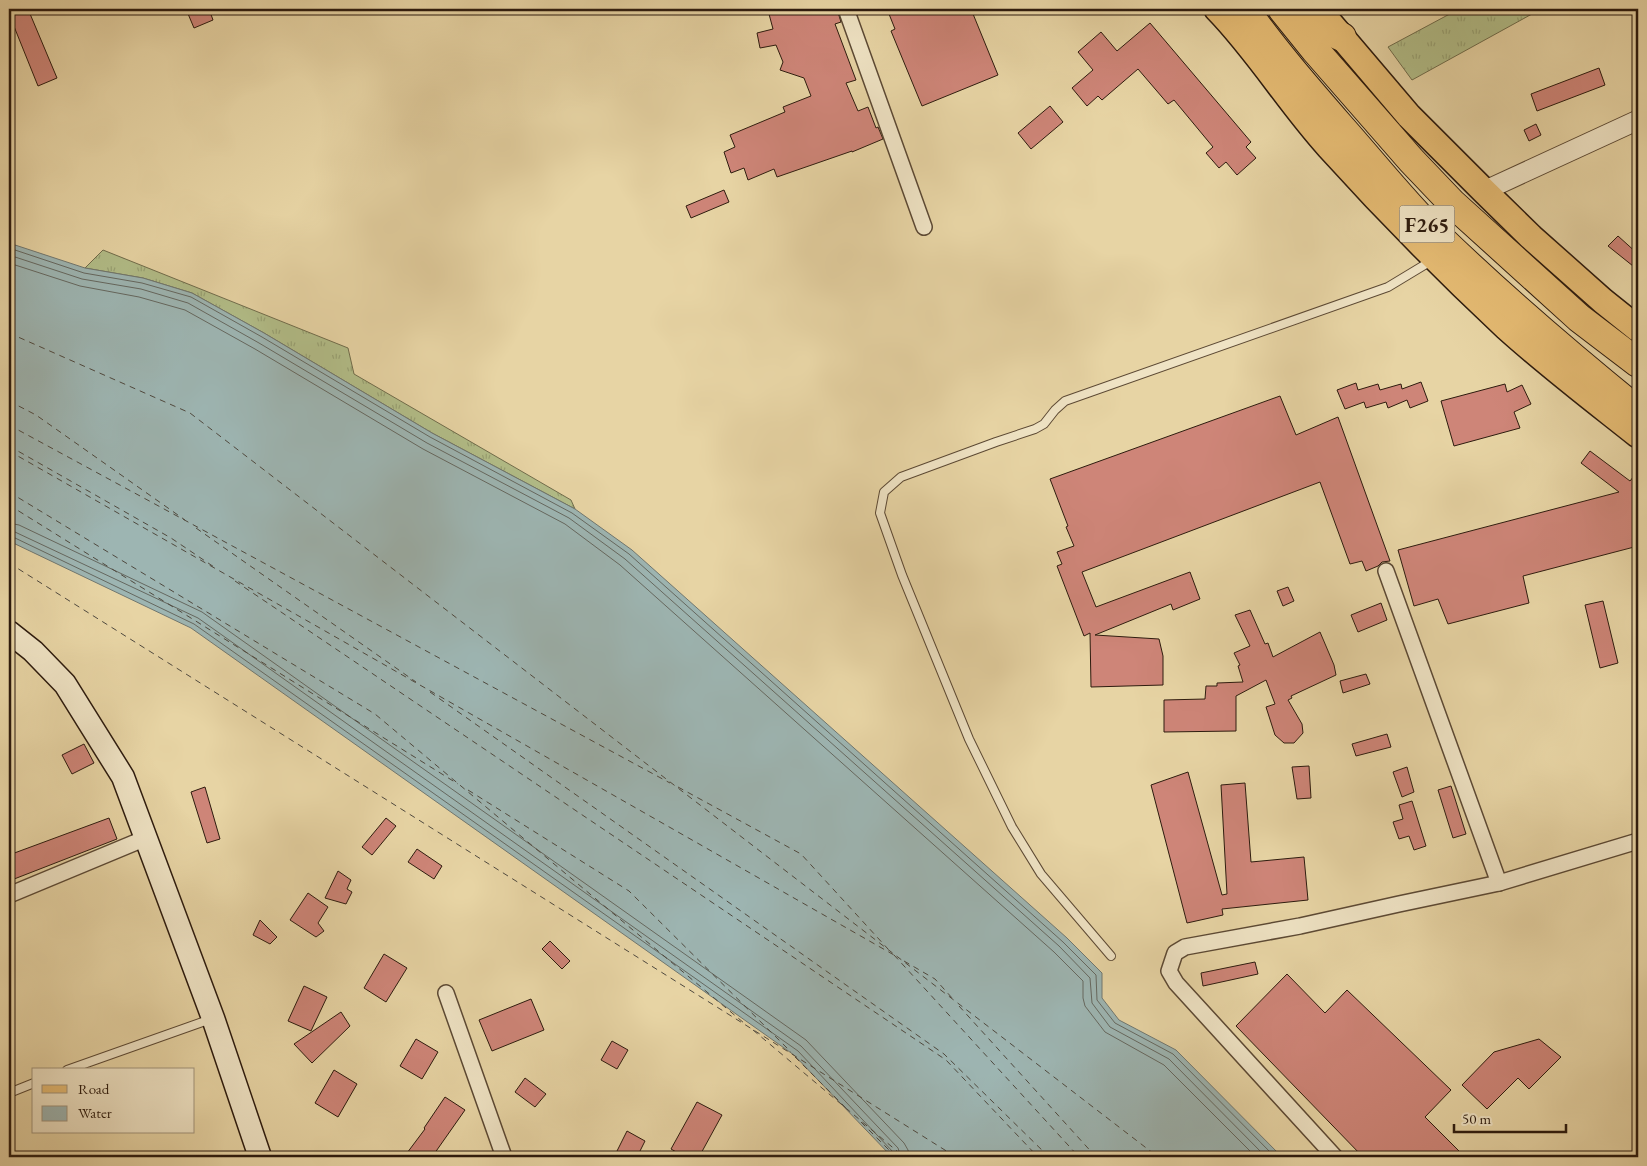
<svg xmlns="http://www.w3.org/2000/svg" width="1647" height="1166" font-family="'EB Garamond',serif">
	<defs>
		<pattern id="grass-tufts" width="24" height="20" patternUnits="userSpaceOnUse" patternTransform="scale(1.25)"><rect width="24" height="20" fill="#b2bd88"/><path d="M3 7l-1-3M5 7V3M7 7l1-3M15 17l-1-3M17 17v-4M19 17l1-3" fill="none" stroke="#99a274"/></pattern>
	</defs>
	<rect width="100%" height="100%" fill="#e7d4a4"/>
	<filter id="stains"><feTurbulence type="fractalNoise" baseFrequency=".004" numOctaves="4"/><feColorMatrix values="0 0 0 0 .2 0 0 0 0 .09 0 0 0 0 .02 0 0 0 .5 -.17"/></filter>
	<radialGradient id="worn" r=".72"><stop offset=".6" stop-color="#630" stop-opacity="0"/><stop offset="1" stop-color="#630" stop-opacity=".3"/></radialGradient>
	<!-- grass -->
	<g fill="url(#grass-tufts)" stroke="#706c4b">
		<polygon points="1459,9 1541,9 1412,80 1388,47"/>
		<polygon points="103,250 348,348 354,374 571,500 575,509 432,433 264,333 192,293 143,278 85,268"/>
	</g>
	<!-- water -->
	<polygon fill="#9db5b2" stroke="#707770" points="9,243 85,268 143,278 192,293 264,333 432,433 575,509 632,550 1067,938 1102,973 1102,998 1119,1020 1176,1050 1282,1157 892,1157 794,1055 191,628 9,541"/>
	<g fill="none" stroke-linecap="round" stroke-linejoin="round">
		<!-- shore -->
		<g stroke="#656860" stroke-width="1">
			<polyline points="9,248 84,273 142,283 191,297 262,337 430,437 572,513 629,554 1063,942 1096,975 1097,1000 1115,1023 1173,1054 1275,1157"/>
			<polyline points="9,255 82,279 141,289 188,303 259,343 427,443 569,518 625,559 1059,946 1090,978 1092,1003 1110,1027 1169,1059 1266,1157"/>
			<polyline points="9,263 80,286 139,297 185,310 255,349 423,449 565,524 620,565 1054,952 1083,981 1083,998 1085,1006 1105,1032 1164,1065 1256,1157"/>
			<polyline points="9,523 19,525 202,612 806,1040 904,1143 908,1150 909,1157"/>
			<polyline points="9,531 15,532 198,618 801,1046 898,1148 901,1157"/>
			<polyline points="9,537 13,537 194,624 798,1051 893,1152 895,1157"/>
		</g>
		<!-- ferry -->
		<g stroke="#4f493f" stroke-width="1" stroke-dasharray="6 5" stroke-linecap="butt">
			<polyline points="9,333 190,413 1158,1157"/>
			<polyline points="9,401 36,415 185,520"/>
			<polyline points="9,425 670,783"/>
			<polyline points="9,446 171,538 217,569"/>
			<polyline points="9,451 894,955"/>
			<polyline points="9,492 375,714 744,1023"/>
			<polyline points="9,505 458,784"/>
			<polyline points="196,528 416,682"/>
			<polyline points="9,563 956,1157"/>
			<polyline points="235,581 946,1060 1038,1157"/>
			<polyline points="430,692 944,1054 1049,1157"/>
			<polyline points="678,787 801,854 888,949"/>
			<polyline points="468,790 629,891 791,1052"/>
			<polyline points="894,955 1079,1157"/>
			<polyline points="904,961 935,979 953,999"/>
			<polyline points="959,1006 1096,1157"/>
			<polyline points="753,1030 904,1157"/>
			<polyline points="795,1057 847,1109"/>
			<polyline points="861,1122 896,1157"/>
		</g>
	</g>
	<!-- building -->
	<g fill="#ce8578" stroke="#2d1b0e">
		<polygon points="9,9 28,9 57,78 38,86 9,14"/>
		<polygon points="186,9 209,9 213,20 194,28"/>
		<polygon points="790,9 837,9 841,22 835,24 856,80 846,83 858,111 868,107 876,128 878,127 883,139 852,152 852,151 777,177 774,169 748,180 744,168 731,173 724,152 735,147 730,135 785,112 783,107 811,96 804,78 780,70 783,62 776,45 760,48 757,33 773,29 769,14"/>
		<polygon points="887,9 971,9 998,75 922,106 891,31 895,29"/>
		<polygon points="1150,23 1251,142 1246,147 1256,158 1237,175 1226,162 1219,168 1206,153 1213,147 1174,100 1168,104 1138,69 1102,100 1098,96 1087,106 1072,88 1093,70 1078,52 1101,32 1117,51"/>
		<polygon points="1599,68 1605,85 1537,111 1531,94"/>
		<polygon points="1050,106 1063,122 1031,149 1018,133"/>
		<polygon points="1536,124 1541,135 1529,141 1524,130"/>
		<polygon points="724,190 729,202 691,218 686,206"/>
		<polygon points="1618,236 1638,254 1638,270 1608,246"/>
		<polygon points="1421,382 1428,401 1410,408 1407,400 1388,408 1386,402 1366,408 1364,402 1345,409 1337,390 1356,383 1358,390 1378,384 1380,390 1401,384 1402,389"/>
		<polygon points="1505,384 1507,392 1522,385 1531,404 1514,412 1520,428 1454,446 1441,401"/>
		<polygon points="1280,396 1296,435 1338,417 1390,561 1382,562 1378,566 1366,571 1362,561 1350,564 1320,482 1082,572 1096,607 1190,572 1200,599 1173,610 1171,604 1095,635 1159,639 1163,656 1163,685 1091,687 1090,633 1084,636 1057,566 1062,564 1057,552 1074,546 1066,527 1068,526 1050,479"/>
		<polygon points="1590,451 1630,481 1638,471 1638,546 1523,576 1529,603 1448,624 1438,599 1414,606 1398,550 1619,492 1581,463"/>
		<polygon points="1288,587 1294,601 1283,606 1277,591"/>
		<polygon points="1603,601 1618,663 1600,668 1585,605"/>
		<polygon points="1381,603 1387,620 1358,632 1351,615"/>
		<polygon points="1250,610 1265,644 1268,643 1273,657 1320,632 1334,665 1336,675 1291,696 1292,698 1288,700 1302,724 1303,733 1294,743 1284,743 1275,735 1266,707 1275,704 1266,680 1236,696 1236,731 1164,732 1164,700 1205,699 1206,686 1217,686 1217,683 1243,682 1238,666 1240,665 1234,653 1250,646 1235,615"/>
		<polygon points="1366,674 1370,684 1343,693 1340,681"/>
		<polygon points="1387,734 1391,747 1356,756 1352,744"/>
		<polygon points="84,744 94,763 72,774 62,755"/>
		<polygon points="1309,766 1311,798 1297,799 1292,767"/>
		<polygon points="1407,767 1414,792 1402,797 1393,772"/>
		<polygon points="1188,772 1222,895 1227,894 1221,785 1245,783 1251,862 1304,857 1308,900 1222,909 1223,915 1187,923 1151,785"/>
		<polygon points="1451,786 1466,834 1453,838 1438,790"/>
		<polygon points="205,787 220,839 207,843 191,792"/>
		<polygon points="1412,801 1426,846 1414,850 1409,836 1399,839 1393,822 1403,819 1399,805"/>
		<polygon points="109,818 117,839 9,881 9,855"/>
		<polygon points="386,818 396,826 372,855 362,847"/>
		<polygon points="417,849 442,866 434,879 408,862"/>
		<polygon points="338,871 351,880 347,889 352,892 346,904 325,898"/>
		<polygon points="308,893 328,907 318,923 324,931 316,937 290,920"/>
		<polygon points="260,920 277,937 270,944 253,935"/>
		<polygon points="550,941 570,961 562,969 542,949"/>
		<polygon points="384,954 407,968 386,1002 364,988"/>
		<polygon points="1255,962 1258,974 1203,986 1201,973"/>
		<polygon points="1287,974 1325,1013 1347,990 1451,1090 1425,1117 1465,1157 1363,1157 1236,1026"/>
		<polygon points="304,986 327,997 311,1031 288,1021"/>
		<polygon points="531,999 544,1030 492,1051 479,1020"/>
		<polygon points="341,1012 350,1026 312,1063 294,1044"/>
		<polygon points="416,1039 438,1052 422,1079 400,1066"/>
		<polygon points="1539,1039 1561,1057 1529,1089 1518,1078 1487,1109 1462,1085 1494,1052"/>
		<polygon points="612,1041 628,1050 617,1069 601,1060"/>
		<polygon points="334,1070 357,1084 338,1117 315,1103"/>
		<polygon points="525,1078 546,1094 535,1107 515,1092"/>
		<polygon points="445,1097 465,1110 432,1157 404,1157 425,1129 424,1128"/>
		<polygon points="697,1102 722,1115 699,1157 685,1157 671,1149"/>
		<polygon points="627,1131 645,1141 637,1157 614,1157"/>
	</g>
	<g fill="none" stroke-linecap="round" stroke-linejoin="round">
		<!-- service casing -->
		<g stroke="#5c4934" stroke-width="10">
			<g id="service">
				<polyline points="1111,956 1041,874 1012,827 969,739 902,575 880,513 884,492 901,477 996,442 1035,429 1044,424 1055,410 1065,401 1388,287 1431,261"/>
				<polyline points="67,1070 211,1019"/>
				<polyline points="9,1093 34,1083"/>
			</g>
		</g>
		<!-- minor casing -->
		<g stroke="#5c4934" stroke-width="18">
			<g id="minor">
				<polyline points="846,9 924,227"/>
				<polyline points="1386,571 1499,883"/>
				<polyline points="9,895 146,838"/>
				<polyline points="446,993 504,1157"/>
				<polyline points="1335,1157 1176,983 1169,971 1175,953 1185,947 1300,926 1399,904 1499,883 1638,841"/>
			</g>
		</g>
		<!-- tertiary casing -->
		<g stroke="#5c4934" stroke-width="21">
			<polyline id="tertiary" points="1484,191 1638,120"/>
		</g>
		<!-- secondary casing -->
		<g stroke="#2d1b0e" stroke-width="25">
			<polyline id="secondary" points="9,632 33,651 65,684 123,777 213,1018 260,1157"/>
		</g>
		<!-- primary casing -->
		<g stroke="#2d1b0e" stroke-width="28">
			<g id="primary">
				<path d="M 1217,9 C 1258,51 1289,103 1329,147 C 1385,209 1445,270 1506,327 C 1548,365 1594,400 1638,435"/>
				<polyline points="1318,9 1409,116 1484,191 1531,237 1603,301 1638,329"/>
			</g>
		</g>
		<!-- motorway casing -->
		<g stroke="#2d1b0e" stroke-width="30">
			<g id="motorway">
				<path d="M 1245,9 C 1274,50 1307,88 1340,126 C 1372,162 1402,200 1436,234 C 1500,296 1569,355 1638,411"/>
				<polyline points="1282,9 1315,50 1411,160 1452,203 1579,318 1638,363"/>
				<polyline points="1288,10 1292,14 1342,37"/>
			</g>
		</g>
		<!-- service -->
		<use href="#service" stroke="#efe3c4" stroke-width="8"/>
		<!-- minor -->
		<use href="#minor" stroke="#efe3c4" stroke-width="15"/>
		<!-- tertiary -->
		<use href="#tertiary" stroke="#efe3c4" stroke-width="19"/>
		<!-- secondary -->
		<use href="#secondary" stroke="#efe3c4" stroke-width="22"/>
		<!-- primary -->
		<use href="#primary" stroke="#e4ba72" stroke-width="25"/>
		<!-- motorway -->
		<use href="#motorway" stroke="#e4ba72" stroke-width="28"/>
	</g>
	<g text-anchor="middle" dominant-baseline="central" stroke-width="5" stroke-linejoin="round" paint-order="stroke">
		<!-- shield labels -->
		<rect fill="#efe3c4" stroke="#675745" stroke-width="1" x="1399.5" y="205.5" width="55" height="37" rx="4"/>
		<g font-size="21" font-weight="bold" fill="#2d1b0e">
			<text x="1427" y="224">F265</text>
		</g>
	</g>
	<!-- margin -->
	<rect width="1647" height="1166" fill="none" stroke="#e7d4a4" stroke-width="30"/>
	<rect x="10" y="10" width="1627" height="1146" fill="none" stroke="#2d1b0e" stroke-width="2.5"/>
	<rect x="15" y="15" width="1617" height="1136" fill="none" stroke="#2d1b0e"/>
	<!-- legend -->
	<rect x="32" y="1068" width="162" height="65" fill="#efe3c4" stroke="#a1937b"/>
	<rect x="42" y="1085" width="25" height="8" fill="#e4ba72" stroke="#a1937b"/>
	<text x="78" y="1094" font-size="15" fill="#2d1b0e">Road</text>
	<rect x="42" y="1106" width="25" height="15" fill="#9db5b2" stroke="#a1937b"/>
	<text x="78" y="1118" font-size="15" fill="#2d1b0e">Water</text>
	<!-- scale -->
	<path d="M1454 1124v8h112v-8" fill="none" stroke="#2d1b0e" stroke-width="2.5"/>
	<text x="1462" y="1124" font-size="15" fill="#2d1b0e" stroke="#efe3c4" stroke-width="4" paint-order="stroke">50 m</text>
	<rect width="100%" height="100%" filter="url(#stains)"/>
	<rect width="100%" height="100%" fill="url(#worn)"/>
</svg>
